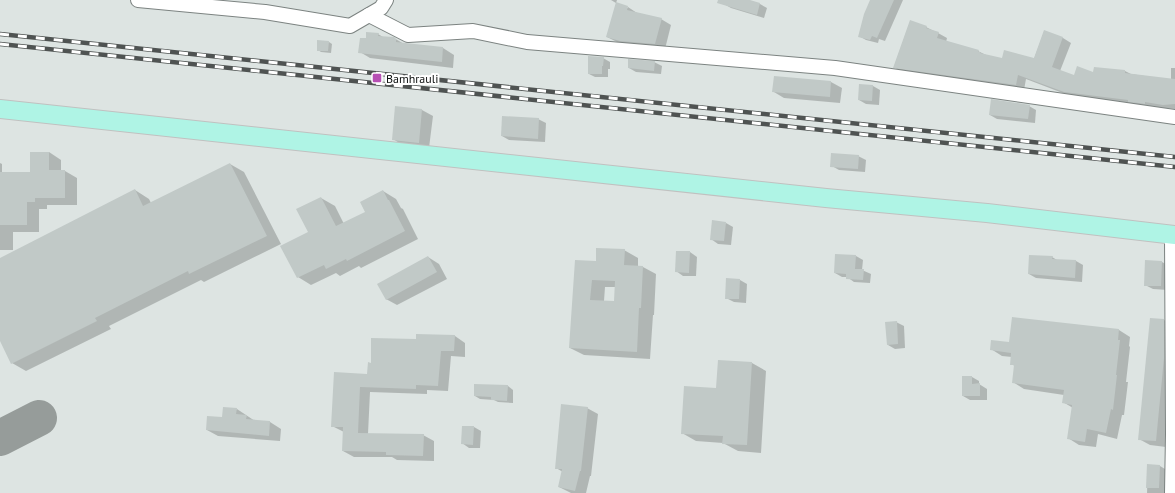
<svg xmlns="http://www.w3.org/2000/svg" width="1175" height="493" font-family="'PT Sans',sans-serif">
	<rect width="100%" height="100%" fill="#dde4e2"/>
	<!-- shadow -->
	<g fill="#0003" fill-rule="evenodd">
		<polygon points="611,0 617,0 616,3"/>
		<polygon points="726,0 747,0 760,4 767,8 764,18 731,8 724,4"/>
		<polygon points="871,0 903,0 885,41 879,39 878,43 866,40 859,36"/>
		<polygon points="628,7 637,13 661,19 671,25 665,49 631,46 617,42 607,37"/>
		<polygon points="910,22 926,27 938,33 947,38 946,42 978,51 988,56 1003,59 1034,59 1044,32 1063,38 1071,43 1060,71 1074,76 1094,73 1125,71 1131,74 1171,80 1171,68 1175,68 1175,109 1153,107 1153,108 1137,106 1133,104 1073,97 1026,79 1024,90 902,72 894,67"/>
		<polygon points="378,34 383,37 394,38 404,44 443,48 454,55 453,68 370,58 360,52 367,39"/>
		<polygon points="329,42 332,44 331,53 321,52 318,50"/>
		<polygon points="603,58 610,62 610,69 608,69 608,77 595,77 589,74"/>
		<polygon points="654,62 662,66 661,74 636,72 629,68"/>
		<polygon points="831,82 842,88 840,103 784,98 774,92"/>
		<polygon points="860,85 873,86 880,90 879,105 866,104 859,100"/>
		<polygon points="1029,106 1036,110 1035,123 997,119 990,115"/>
		<polygon points="396,107 422,110 433,116 429,148 404,146 393,139"/>
		<polygon points="538,119 546,123 545,142 509,140 502,136"/>
		<polygon points="31,152 49,152 61,160 61,171 65,171 77,178 77,205 47,205 47,209 39,209 39,232 13,232 13,250 0,250 0,163 2,164 2,173 31,173"/>
		<polygon points="858,156 866,160 865,172 839,170 832,166"/>
		<polygon points="230,164 244,172 281,244 204,282 201,280 109,326 111,329 26,371 12,363 0,339 0,259 135,190 149,199 151,203"/>
		<polygon points="383,191 396,199 401,208 403,209 418,239 361,268 359,266 340,276 336,273 311,285 298,277 309,233 321,198 335,206 344,224 366,213"/>
		<polygon points="726,223 733,227 731,245 718,244 711,239"/>
		<path d="M 624,250 L 638,258 L 638,266 L 643,267 L 656,274 L 654,315 L 653,315 L 650,359 L 584,355 L 570,348 L 597,262 ZM 605,287 L 616,287 L 615,302 L 604,301 Z"/>
		<polygon points="690,252 697,257 696,276 683,276 676,271"/>
		<polygon points="856,256 863,260 862,270 871,274 870,283 854,282 847,277 842,277 835,273"/>
		<polygon points="428,257 439,264 447,279 397,305 386,299"/>
		<polygon points="1052,257 1057,260 1076,261 1083,265 1082,282 1036,278 1029,274"/>
		<polygon points="1162,262 1169,266 1168,290 1153,289 1145,285"/>
		<polygon points="740,280 747,284 746,303 734,302 726,298"/>
		<polygon points="1164,320 1175,326 1166,447 1150,445 1139,439"/>
		<polygon points="896,322 904,326 905,348 895,349 888,345"/>
		<polygon points="1119,330 1130,337 1129,346 1130,347 1126,382 1128,382 1124,415 1122,415 1117,439 1098,434 1096,447 1079,445 1068,438 1073,408 1063,402 1064,395 1024,389 1013,382 1015,366 1011,364 1012,357 1002,356 991,349 1010,343"/>
		<polygon points="455,336 465,343 465,357 451,356 448,391 427,390 427,394 370,392 368,434 423,435 434,441 434,461 397,460 392,457 354,457 343,451 344,432 332,426 368,375 372,364 417,340"/>
		<polygon points="752,363 766,371 761,453 738,451 723,443 696,441 682,433 717,389"/>
		<polygon points="972,377 979,381 979,384 987,389 987,400 970,400 963,396"/>
		<polygon points="508,386 513,390 513,403 498,402 494,400 480,399 475,396"/>
		<polygon points="587,408 598,414 591,476 590,476 586,493 571,493 559,487 563,472 556,468"/>
		<polygon points="237,409 255,421 270,422 281,429 280,441 218,436 207,430"/>
		<polygon points="474,427 481,431 480,448 469,448 462,443"/>
		<polygon points="1148,465 1160,466 1170,472 1169,493 1147,493"/>
	</g>
	<g fill="none" stroke-linecap="round" stroke-linejoin="round">
		<!-- taxiway -->
		<polyline stroke="#969c9a" stroke-width="36" points="0,438 39,418"/>
	</g>
	<!-- building -->
	<g fill="#c1c9c7" fill-rule="evenodd">
		<polygon points="718,0 750,0 760,3 757,15 717,3"/>
		<polygon points="870,0 894,0 877,38 872,36 870,40 858,37 864,14"/>
		<polygon points="616,2 628,6 627,10 662,18 655,44 620,41 606,37"/>
		<polygon points="910,20 927,26 926,28 939,32 937,38 979,50 978,52 980,52 980,53 1002,58 1004,50 1034,58 1044,30 1063,37 1052,67 1074,75 1077,66 1093,72 1094,67 1125,70 1125,73 1175,79 1175,104 1163,105 1145,102 1145,104 1139,103 1128,102 1128,100 1064,92 1018,75 1016,85 893,68"/>
		<polygon points="366,32 379,33 378,36 394,37 396,39 396,42 443,47 442,62 358,53 360,38 366,38"/>
		<polygon points="317,40 329,41 328,51 317,51"/>
		<polygon points="588,56 604,57 603,66 602,66 602,74 588,74"/>
		<polygon points="628,59 655,61 654,71 628,68"/>
		<polygon points="774,76 831,81 830,97 772,92"/>
		<polygon points="859,84 873,85 872,101 858,100"/>
		<polygon points="991,99 1030,105 1028,119 989,115"/>
		<polygon points="395,106 422,109 419,143 392,140"/>
		<polygon points="502,116 539,118 538,139 501,136"/>
		<polygon points="30,152 49,152 49,170 65,170 65,198 35,198 35,202 27,202 27,225 0,225 0,172 30,172"/>
		<polygon points="831,153 859,155 858,169 830,167"/>
		<polygon points="230,163 267,236 189,274 188,271 95,318 97,321 11,364 0,341 0,258 135,189 143,206"/>
		<polygon points="383,190 388,200 389,200 405,231 347,261 346,259 326,269 324,265 297,278 280,246 308,232 296,209 321,197 336,226 365,212 360,202"/>
		<polygon points="712,220 726,222 724,241 710,240"/>
		<path d="M 596,248 L 625,249 L 624,265 L 643,266 L 641,308 L 639,308 L 637,352 L 569,348 L 575,260 L 596,261 ZM 592,280 L 615,281 L 614,301 L 590,300 Z"/>
		<polygon points="676,251 690,251 689,273 675,272"/>
		<polygon points="835,254 856,255 855,269 864,269 863,280 846,279 846,274 834,273"/>
		<polygon points="1029,255 1053,256 1052,259 1076,260 1075,278 1028,274"/>
		<polygon points="428,256 437,272 386,300 377,284"/>
		<polygon points="1145,260 1162,261 1161,286 1144,286"/>
		<polygon points="726,278 740,279 739,299 725,299"/>
		<polygon points="1012,317 1119,329 1118,340 1120,340 1116,375 1117,375 1113,410 1111,409 1106,433 1087,429 1085,442 1067,439 1072,405 1062,403 1064,390 1012,383 1014,365 1010,365 1011,353 990,350 991,340 1009,342"/>
		<polygon points="1150,318 1164,319 1164,358 1156,441 1138,440"/>
		<polygon points="897,321 898,344 887,345 885,322"/>
		<polygon points="416,334 455,335 454,351 441,351 438,386 416,385 416,389 360,387 358,433 424,434 423,456 386,455 386,452 342,451 343,427 331,427 334,372 367,374 368,362 371,363 371,338 416,339"/>
		<polygon points="718,360 752,362 747,445 722,444 723,436 681,434 684,386 716,388"/>
		<polygon points="962,376 972,376 972,384 980,383 980,396 962,396"/>
		<polygon points="474,384 508,385 507,401 491,400 491,397 474,396"/>
		<polygon points="561,404 588,407 581,471 580,471 575,491 558,487 562,469 555,469"/>
		<polygon points="223,407 237,408 236,414 247,415 246,419 270,421 269,436 206,430 207,416 222,417"/>
		<polygon points="462,426 474,426 473,445 461,444"/>
		<polygon points="1147,464 1160,465 1159,488 1146,488"/>
	</g>
	<g fill="none" stroke-linecap="round" stroke-linejoin="round">
		<!-- minor casing -->
		<g stroke="#7c8381" stroke-width="16">
			<g id="minor">
				<polyline points="138,0 265,12 350,26 381,8 386,0"/>
				<polyline points="369,15 408,35 473,31 527,42 835,68 1175,117"/>
				<polyline points="1172,493 1173,434 1172,235"/>
			</g>
		</g>
		<!-- major casing -->
		<g stroke="#c0c1c0" stroke-width="20">
			<polyline id="major" points="0,109 826,198 987,213 1175,235"/>
		</g>
		<!-- minor -->
		<use href="#minor" stroke="#fff" stroke-width="14"/>
		<!-- major -->
		<use href="#major" stroke="#aff4e5" stroke-width="18"/>
		<!-- rail casing -->
		<g stroke="#4f5352" stroke-width="4.5">
			<g id="rail">
				<polyline points="0,34 1175,157"/>
				<polyline points="0,44 1175,167"/>
			</g>
		</g>
		<!-- rail -->
		<use href="#rail" stroke="#fff" stroke-width="3" stroke-dasharray="9" stroke-linecap="butt"/>
	</g>
	<!-- markers -->
	<rect fill="#b750b4" stroke="#fff" stroke-width="1.5" x="372" y="73" width="10" height="10" rx="2"/>
	<g text-anchor="middle" dominant-baseline="central" stroke-width="4" stroke-linejoin="round" paint-order="stroke">
		<!-- poi labels -->
		<g font-size="12" fill="#0c0f0e" stroke="#fff" text-anchor="start">
			<text x="386" y="78">Bamhrauli</text>
		</g>
	</g>
</svg>
